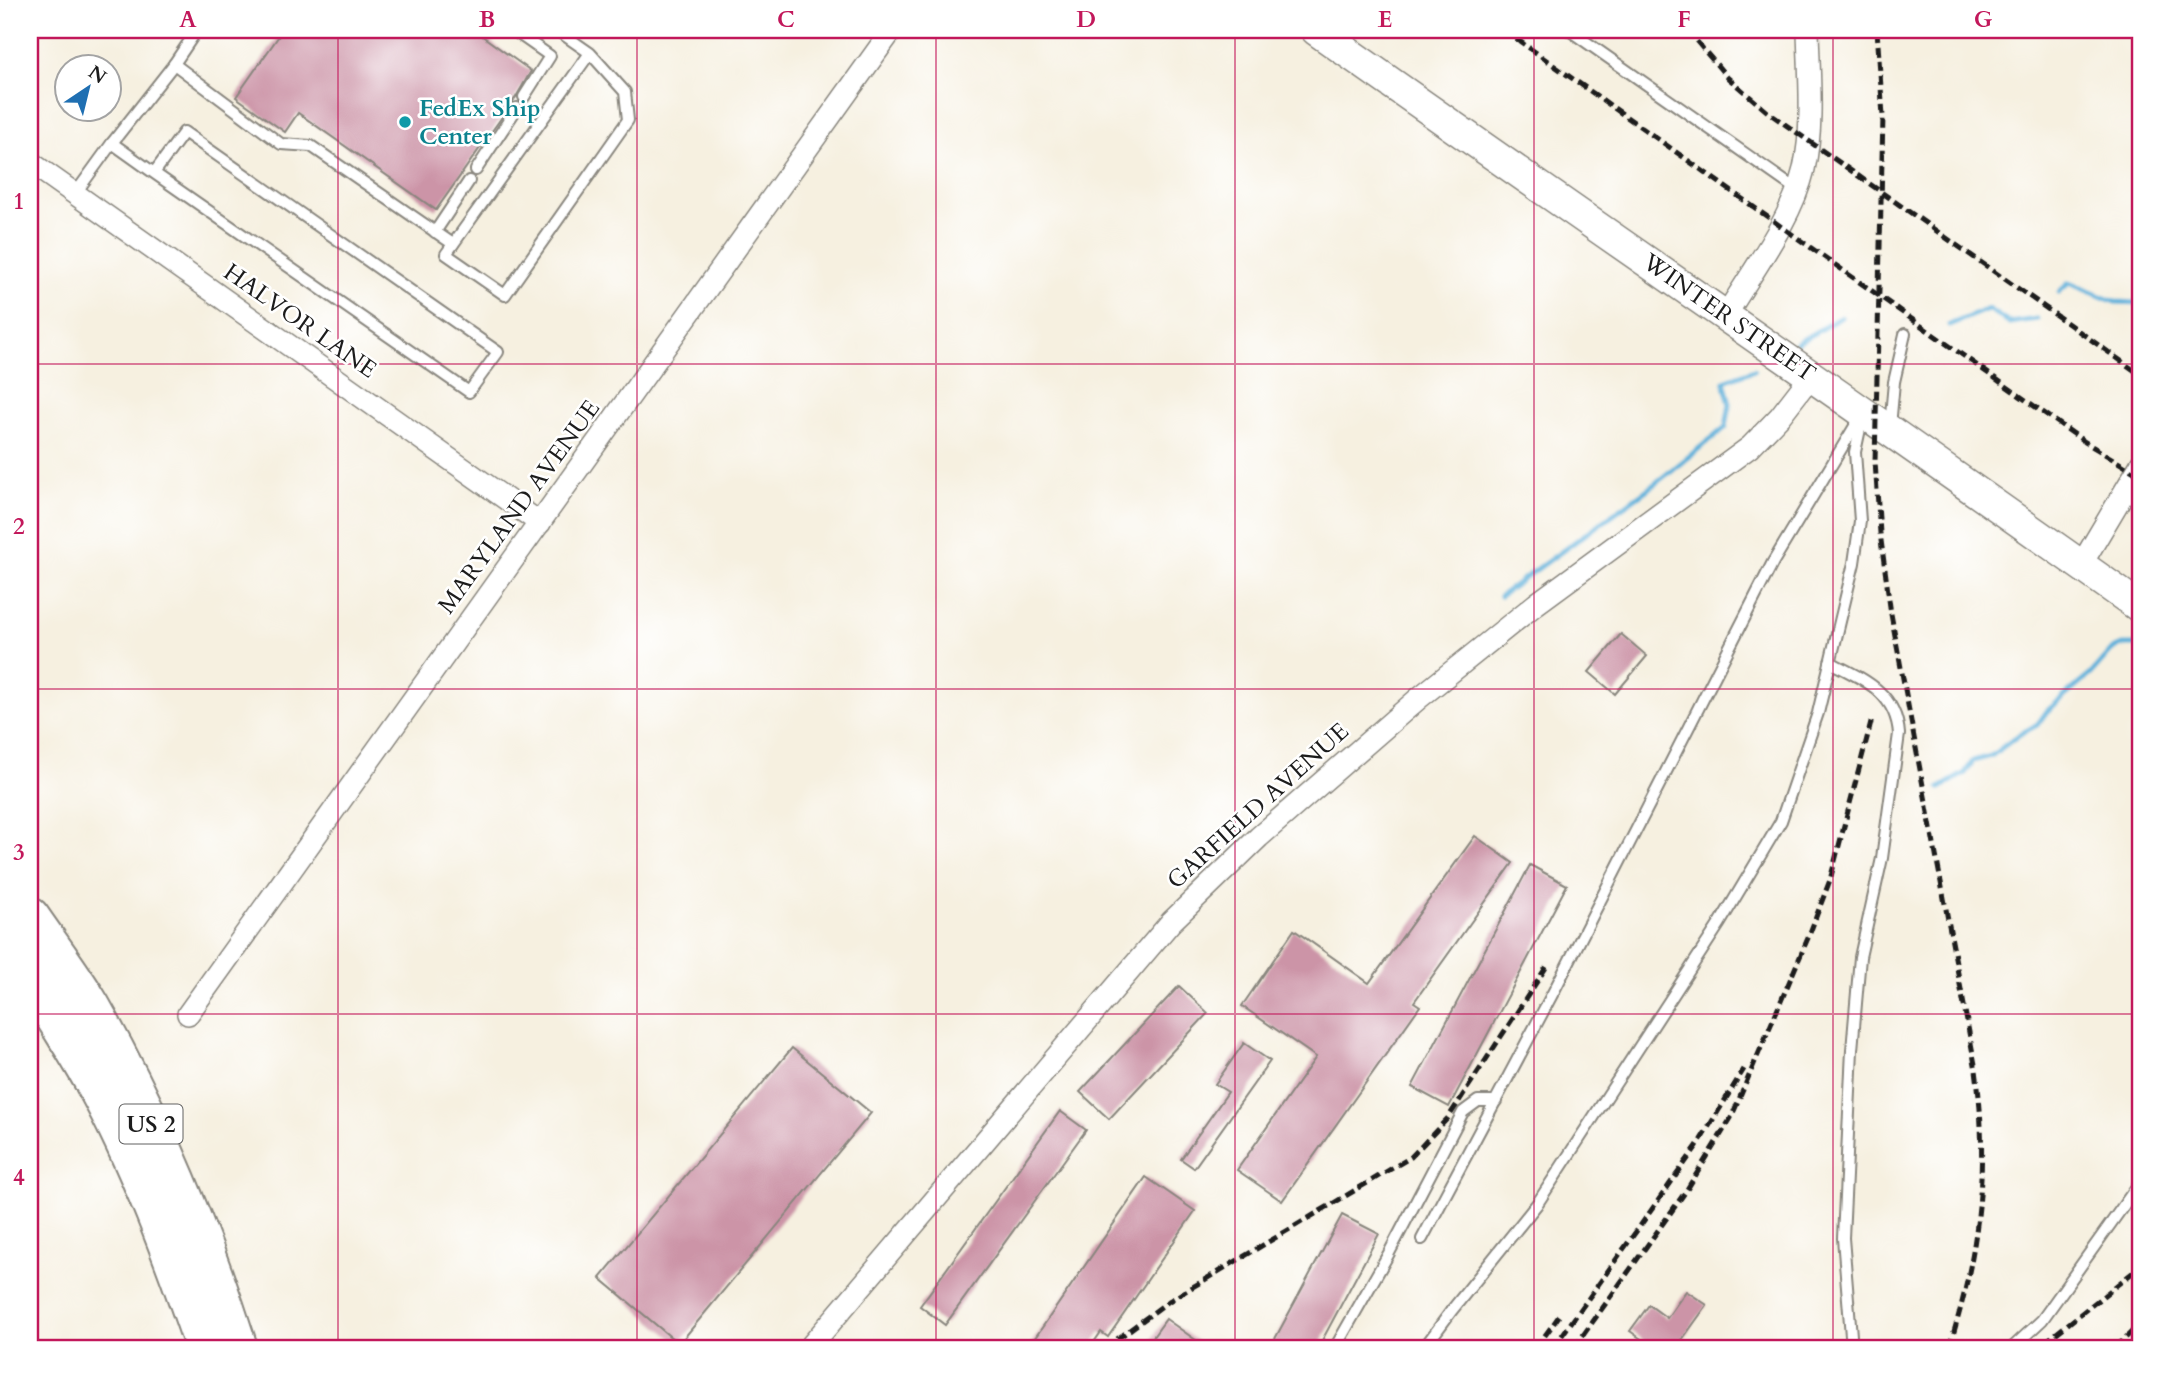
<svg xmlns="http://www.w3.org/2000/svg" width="2171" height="1378" font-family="Cardo,serif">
	<rect width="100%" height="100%" fill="#fff"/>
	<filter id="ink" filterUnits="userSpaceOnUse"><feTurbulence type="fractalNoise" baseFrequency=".0143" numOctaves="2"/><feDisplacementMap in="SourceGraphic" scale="14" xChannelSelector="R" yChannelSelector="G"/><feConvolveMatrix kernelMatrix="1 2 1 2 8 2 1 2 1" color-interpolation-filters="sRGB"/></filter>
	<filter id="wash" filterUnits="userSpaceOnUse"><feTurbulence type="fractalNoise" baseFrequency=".00686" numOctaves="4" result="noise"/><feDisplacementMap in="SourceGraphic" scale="28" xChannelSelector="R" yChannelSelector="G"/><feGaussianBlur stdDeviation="1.57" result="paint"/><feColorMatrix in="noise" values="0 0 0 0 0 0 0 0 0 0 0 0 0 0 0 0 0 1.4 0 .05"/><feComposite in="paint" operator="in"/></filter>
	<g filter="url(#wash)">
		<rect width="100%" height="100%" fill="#f6f0e0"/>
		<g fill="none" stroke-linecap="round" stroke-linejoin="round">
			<!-- stream -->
			<g stroke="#5eb1da" stroke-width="5">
				<polyline points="2059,292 2069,283 2115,302 2141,303"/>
				<polyline points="1949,325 1988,309 2009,323 2037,319"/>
				<polyline points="1797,343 1841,317"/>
				<polyline points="1500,596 1652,486 1726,427 1730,404 1724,381 1754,370"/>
				<polyline points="1940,788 1965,773 1973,761 1991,756 2020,734 2037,725 2047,711 2091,674 2113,649 2122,645 2137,645"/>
			</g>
		</g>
		<g id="blocks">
			<!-- building -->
			<g fill="#cc94a7">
				<polygon points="283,30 474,30 531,71 516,97 436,210 298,113 285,132 236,97"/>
				<polygon points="1621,634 1647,656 1615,694 1589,672"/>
				<polygon points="1475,836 1513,863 1414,1002 1420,1006 1282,1201 1237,1170 1316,1057 1242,1006 1294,930 1369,983"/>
				<polygon points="1530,865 1567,885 1449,1107 1412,1087"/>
				<polygon points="1179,986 1208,1013 1109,1119 1080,1092"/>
				<polygon points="1244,1043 1270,1061 1194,1168 1181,1159 1228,1092 1215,1084"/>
				<polygon points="792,1048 871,1113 679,1344 600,1278"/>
				<polygon points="1060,1111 1086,1130 945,1325 920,1306"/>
				<polygon points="1146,1177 1195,1211 1108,1337 1101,1332 1090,1348 1028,1348"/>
				<polygon points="1342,1215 1379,1234 1318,1348 1270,1348"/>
				<polygon points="1686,1291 1707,1305 1676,1348 1654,1348 1630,1331 1649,1305 1667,1318"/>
				<polygon points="1166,1319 1207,1348 1145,1348"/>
			</g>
		</g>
	</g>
	<g filter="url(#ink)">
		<use href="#blocks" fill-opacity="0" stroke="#89867e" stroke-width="2"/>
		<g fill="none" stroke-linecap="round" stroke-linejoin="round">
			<!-- lane casing -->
			<g stroke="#89867e" stroke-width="14">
				<g id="lane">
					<polyline points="513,30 550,56 524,97"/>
					<polyline points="557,30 590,53 446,254 505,295 628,120 625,92 590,53"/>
					<polyline points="1569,30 1797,190"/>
					<polyline points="174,64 281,144 311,146 453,244"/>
					<polyline points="112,143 174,64 197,30"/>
					<polyline points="476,170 517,108"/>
					<polyline points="75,194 112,143 154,173 469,392 498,352 184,132 154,173"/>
					<polyline points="435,232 469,181"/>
					<polyline points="1890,427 1894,382 1905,334"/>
					<path d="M 1830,662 C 1863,679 1896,692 1899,734 L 1882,858 L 1860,957 L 1852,1050 L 1843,1238 L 1852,1348"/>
					<polyline points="1422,1239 1555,989 1773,562 1858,421"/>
					<polyline points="1335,1348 1388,1255 1463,1112 1478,1101 1496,1101"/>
					<polyline points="1424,1348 1452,1310 1537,1204 1720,923 1781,821 1818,713 1854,563 1860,521 1855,452 1863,415"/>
					<polyline points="2012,1348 2042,1320 2141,1181"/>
				</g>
			</g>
			<!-- street casing -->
			<g stroke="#89867e" stroke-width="24">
				<g id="street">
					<polyline points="30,162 540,523"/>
					<path d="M 1726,315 C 1753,270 1792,219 1804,169 C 1814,125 1809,75 1808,30"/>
					<polyline points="2081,565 2141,464"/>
					<polyline points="188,1014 892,30"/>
					<polyline points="809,1348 1171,922 1259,837 1419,698 1536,604 1750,447 1780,416 1811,376"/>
				</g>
			</g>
			<!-- secondary casing -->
			<g stroke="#89867e" stroke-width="33">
				<path id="secondary" d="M 1316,30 C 1590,224 1868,413 2141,608"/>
			</g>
			<!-- highway casing -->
			<g stroke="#89867e" stroke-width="42">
				<g id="highway">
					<path d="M 30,917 C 50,946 72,975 90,1005 C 152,1114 200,1229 238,1348"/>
					<path d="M 30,977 C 51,1011 74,1046 94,1082 C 140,1166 174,1258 205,1348"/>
				</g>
			</g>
			<!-- lane -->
			<use href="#lane" stroke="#fff" stroke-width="10"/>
			<!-- street -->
			<use href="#street" stroke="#fff" stroke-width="21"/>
			<!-- secondary -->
			<use href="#secondary" stroke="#fff" stroke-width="30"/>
			<!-- highway -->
			<use href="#highway" stroke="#fff" stroke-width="38"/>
			<!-- rail -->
			<g stroke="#1c1c1c" stroke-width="5" stroke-dasharray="10 5" stroke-linecap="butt">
				<polyline points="1504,30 2085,442 2141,476"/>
				<polyline points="1687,30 1728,78 1769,113 2141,375"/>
				<path d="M 1877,30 L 1883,116 L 1875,462 L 1880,533 L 1891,614 L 1976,1070 C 1989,1168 1979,1253 1949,1348"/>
				<polyline points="2044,1343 2141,1266"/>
				<polyline points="1105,1348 1169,1301 1411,1157 1448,1118 1549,963"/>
				<polyline points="1536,1348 1559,1316"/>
				<polyline points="1553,1348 1697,1146 1744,1069"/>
				<polyline points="1574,1348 1686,1191 1731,1118 1808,938 1830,880 1872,719"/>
				<polyline points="2115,1348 2141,1323"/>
			</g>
		</g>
	</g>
	<!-- grid -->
	<path fill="none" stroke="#c2185b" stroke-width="2" stroke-opacity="0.55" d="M 338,30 L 338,1348M 637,30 L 637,1348M 936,30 L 936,1348M 1235,30 L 1235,1348M 1534,30 L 1534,1348M 1833,30 L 1833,1348M 30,364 L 2141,364M 30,689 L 2141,689M 30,1014 L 2141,1014"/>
	<!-- markers -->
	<circle fill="#0f9aa8" stroke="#fff" stroke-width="2.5" cx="405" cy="122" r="7"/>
	<g text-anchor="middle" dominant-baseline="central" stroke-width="5" stroke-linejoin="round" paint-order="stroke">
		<!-- shield labels -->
		<rect fill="#fff" stroke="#606060" stroke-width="2" x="119.5" y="1104.5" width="63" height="39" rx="5"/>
		<g font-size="23" font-weight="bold" fill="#1c1c1c">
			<text x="151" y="1124">US 2</text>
		</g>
		<!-- culture labels -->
		<g font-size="24" font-weight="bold" fill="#0d838f" stroke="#fff" text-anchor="start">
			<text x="419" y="108">FedEx Ship<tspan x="419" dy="28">Center</tspan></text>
		</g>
		<!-- street labels -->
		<g font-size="24" fill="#1c1c1c" stroke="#fff">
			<text transform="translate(1729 318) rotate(35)">WINTER STREET</text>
			<text transform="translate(300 321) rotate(35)">HALVOR LANE</text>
			<text transform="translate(519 507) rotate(-54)">MARYLAND AVENUE</text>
			<text transform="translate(1258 806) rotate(-42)">GARFIELD AVENUE</text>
		</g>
	</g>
	<!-- margin -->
	<rect width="2171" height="1378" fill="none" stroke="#fff" stroke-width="77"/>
	<!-- north arrow -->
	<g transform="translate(88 88) rotate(35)"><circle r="33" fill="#ffffff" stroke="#a4a4a4" stroke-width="2"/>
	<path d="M0-5L12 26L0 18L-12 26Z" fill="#1f6fb2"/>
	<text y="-10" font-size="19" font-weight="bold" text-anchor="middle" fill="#1c1c1c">N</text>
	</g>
	<rect x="38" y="38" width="2094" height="1302" fill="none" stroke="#c2185b" stroke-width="2.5"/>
	<g font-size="23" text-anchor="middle" font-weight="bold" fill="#c2185b">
		<text x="188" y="27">A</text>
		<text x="487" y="27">B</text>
		<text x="786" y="27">C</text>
		<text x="1086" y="27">D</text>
		<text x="1385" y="27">E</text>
		<text x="1684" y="27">F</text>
		<text x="1983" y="27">G</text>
		<text x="19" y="209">1</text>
		<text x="19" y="534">2</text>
		<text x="19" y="860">3</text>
		<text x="19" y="1185">4</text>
	</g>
</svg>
